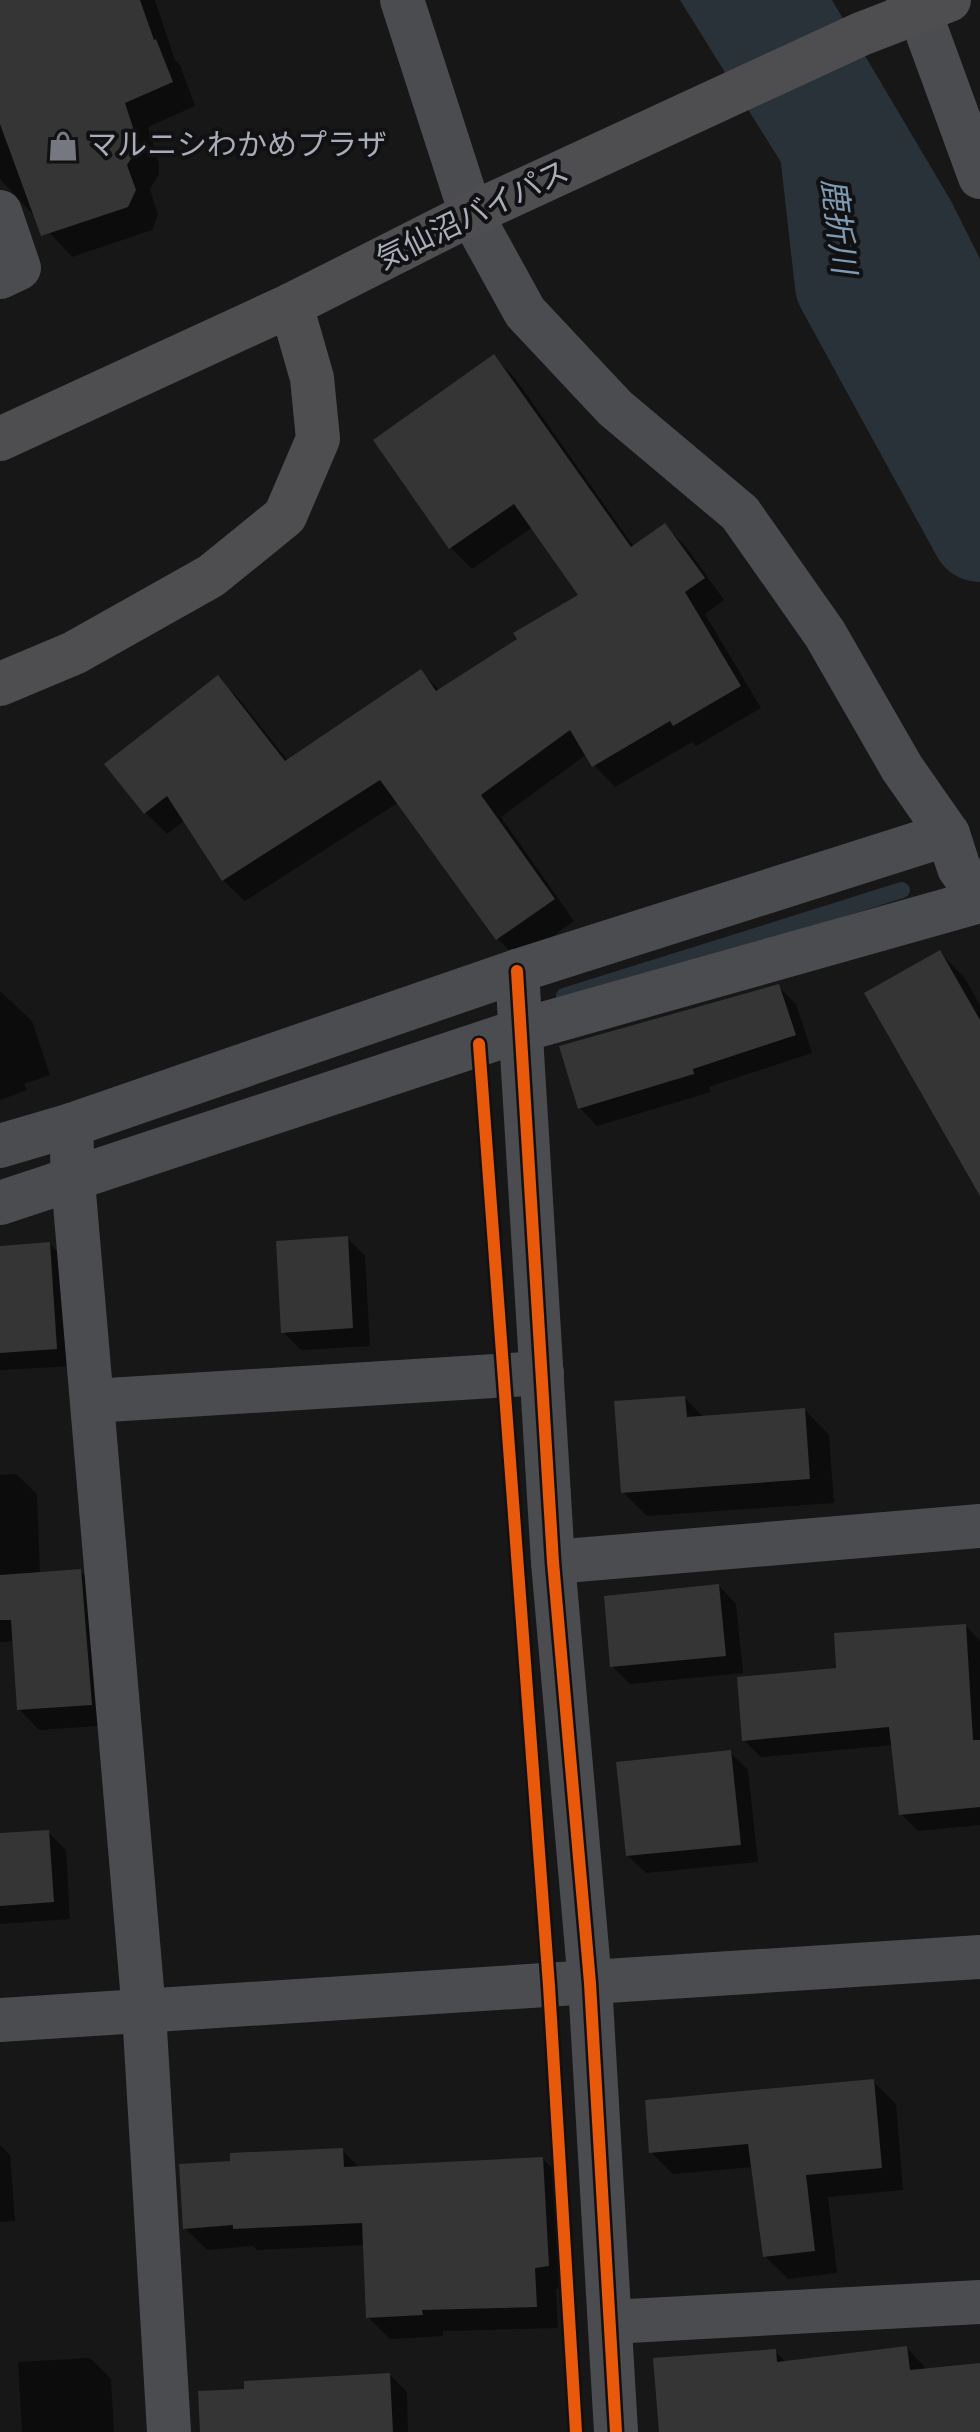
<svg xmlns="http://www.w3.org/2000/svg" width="980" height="2432" font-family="'Alegreya Sans','Noto Sans JP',sans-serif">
	<rect width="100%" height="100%" fill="#171717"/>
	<!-- water -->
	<polygon fill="#2a3239" points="680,0 832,0 951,201 980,259 980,494 838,254"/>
	<!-- shadow -->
	<g fill="#0007">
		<polygon points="0,0 155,0 175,60 180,65 195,106 148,127 159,163 159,174 150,189 158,215 152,230 72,257 0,179"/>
		<polygon points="494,357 515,378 634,547 665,526 686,547 724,600 705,614 761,708 696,746 692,742 615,787 594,765 587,754 501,817 574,921 519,960 498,939 399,802 245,901 223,880 185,820 167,834 146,813 107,764 218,678 239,699 288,761 421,672 440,691 581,596 533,527 472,569 451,548 375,441"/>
		<polygon points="939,952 964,977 980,1005 980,1171"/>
		<polygon points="778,986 796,1004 812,1053 709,1087 711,1092 597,1126 580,1108"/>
		<polygon points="0,991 32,1021 50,1075 24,1084 27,1090 0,1100"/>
		<polygon points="347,1238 365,1256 370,1346 301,1350 283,1332"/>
		<polygon points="50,1244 67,1262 74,1366 0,1370 0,1248"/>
		<polygon points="685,1398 704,1418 805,1410 829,1435 834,1503 647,1516 623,1492"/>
		<polygon points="16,1474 37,1494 40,1574 80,1571 101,1591 111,1725 39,1730 19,1709 15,1641 0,1642 0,1475"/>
		<polygon points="719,1586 736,1604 743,1673 630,1684 612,1666"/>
		<polygon points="966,1626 980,1641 980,1825 918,1831 901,1814 893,1745 761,1757 744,1740 838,1669"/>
		<polygon points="730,1752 748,1770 758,1862 646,1873 628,1856"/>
		<polygon points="48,1832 66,1850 70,1919 0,1924 0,1835"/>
		<polygon points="873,2081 896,2104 903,2190 828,2197 837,2273 788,2279 765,2256 753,2167 673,2174 651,2152"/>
		<polygon points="0,2145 10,2155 15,2221 0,2222"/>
		<polygon points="342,2150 360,2168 543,2159 564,2181 570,2287 556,2289 558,2328 443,2331 443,2336 390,2339 368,2317 365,2245 257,2250 253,2246 207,2250 185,2228 232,2163"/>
		<polygon points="907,2348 924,2366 925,2370 980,2365 980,2432 661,2432 775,2351 787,2363"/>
		<polygon points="90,2358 111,2379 114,2432 22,2432 18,2362"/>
		<polygon points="390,2375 407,2392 408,2432 202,2432"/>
	</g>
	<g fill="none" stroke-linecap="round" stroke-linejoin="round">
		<!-- stream -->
		<polyline stroke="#2a3239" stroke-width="16" points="564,996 902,890"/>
		<!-- river -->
		<polyline stroke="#2a3239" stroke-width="98" points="753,0 828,143 844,285 980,533"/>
	</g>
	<!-- building -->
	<g fill="#353536">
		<polygon points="0,0 140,0 154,40 156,39 173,82 125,103 136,137 137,150 127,165 136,190 128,207 41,236 0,124"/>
		<polygon points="494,354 631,547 665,523 705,578 685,592 741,686 673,726 670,721 592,767 570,730 481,795 555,899 496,940 380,780 222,881 167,796 144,814 104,764 218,675 285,761 421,669 436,691 517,639 513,633 578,595 514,504 449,549 373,440"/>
		<polygon points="940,950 980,1020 980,1196 864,993"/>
		<polygon points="779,984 796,1035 693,1069 694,1074 578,1109 559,1046"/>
		<polygon points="348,1236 353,1328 281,1333 276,1241"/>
		<polygon points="50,1242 57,1349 0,1353 0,1246"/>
		<polygon points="685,1396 687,1417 805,1408 810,1479 621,1493 614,1401"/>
		<polygon points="81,1569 92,1705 17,1710 11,1620 0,1620 0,1575"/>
		<polygon points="719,1584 726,1656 610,1667 604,1596"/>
		<polygon points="966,1624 973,1740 980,1740 980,1807 899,1815 889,1727 742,1741 737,1677 836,1668 834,1633"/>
		<polygon points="731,1750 741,1845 626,1856 616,1762"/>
		<polygon points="49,1830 54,1902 0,1906 0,1833"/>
		<polygon points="874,2079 882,2168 806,2175 815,2251 763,2257 748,2144 649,2153 645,2100"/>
		<polygon points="343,2148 344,2167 543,2157 549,2266 535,2268 537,2307 422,2310 423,2315 366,2318 362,2223 233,2229 233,2225 183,2229 179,2164 230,2161 230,2153"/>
		<polygon points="907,2346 910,2370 980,2363 980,2432 659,2432 653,2358 776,2349 777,2362"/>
		<polygon points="390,2373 393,2432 200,2432 198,2391 244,2389 244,2381"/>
	</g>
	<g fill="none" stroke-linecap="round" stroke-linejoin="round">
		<!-- street -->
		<g stroke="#4b4c50" stroke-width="44">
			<polyline points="402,0 471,214 525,312 615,408 740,513 825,634 902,768 948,834 959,868 980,898"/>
			<polyline points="908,0 920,13 980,177"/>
			<polyline points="0,212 19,268 0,277"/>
			<polyline points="517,971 553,1562 590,1983 616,2432"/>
			<polyline points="71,1125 73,1181 144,2012 169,2432"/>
			<polyline points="0,1146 71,1125 517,971 948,834"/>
			<polyline points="0,1203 522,1030 980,901"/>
			<polyline points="92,1401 542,1373"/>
			<polyline points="553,1562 980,1526"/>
			<polyline points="0,2020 980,1957"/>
			<polyline points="610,2322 980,2302"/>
		</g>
		<!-- highway -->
		<g stroke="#4e4e51" stroke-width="44">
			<polyline points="0,439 291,305 471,214 861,34 949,0"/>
			<polyline points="0,684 74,653 211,576 285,516 318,439 312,378 291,305"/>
		</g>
		<!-- cycleway casing -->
		<g stroke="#111113" stroke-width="17">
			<g id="cycleway">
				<polyline points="517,971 553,1562 590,1983 616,2432"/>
				<polyline points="479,1044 549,1986 576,2432"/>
			</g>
		</g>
		<!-- cycleway -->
		<use href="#cycleway" stroke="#e8590c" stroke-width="12"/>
	</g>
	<!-- icons -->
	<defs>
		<g id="shop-bare" transform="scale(2.4)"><path d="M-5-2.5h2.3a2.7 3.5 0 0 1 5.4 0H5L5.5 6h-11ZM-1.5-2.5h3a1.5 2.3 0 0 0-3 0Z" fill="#757880" stroke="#111113" stroke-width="2.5" paint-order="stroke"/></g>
	</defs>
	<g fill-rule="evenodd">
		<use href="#shop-bare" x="63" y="146"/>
	</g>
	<g text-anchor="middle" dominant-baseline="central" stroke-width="8" stroke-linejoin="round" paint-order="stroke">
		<!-- poi labels -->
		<g font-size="30" fill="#a8adb8" stroke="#111113" text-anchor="start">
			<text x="87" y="146">マルニシわかめプラザ</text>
		</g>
		<!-- street labels -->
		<g font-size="30" fill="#a8adb8" stroke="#111113">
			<text transform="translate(473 216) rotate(-26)">気仙沼バイパス</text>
		</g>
		<!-- water labels -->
		<g font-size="32" font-style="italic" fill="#7f9bb3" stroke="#111113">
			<text transform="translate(838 226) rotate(83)">鹿折川</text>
		</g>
	</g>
</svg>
